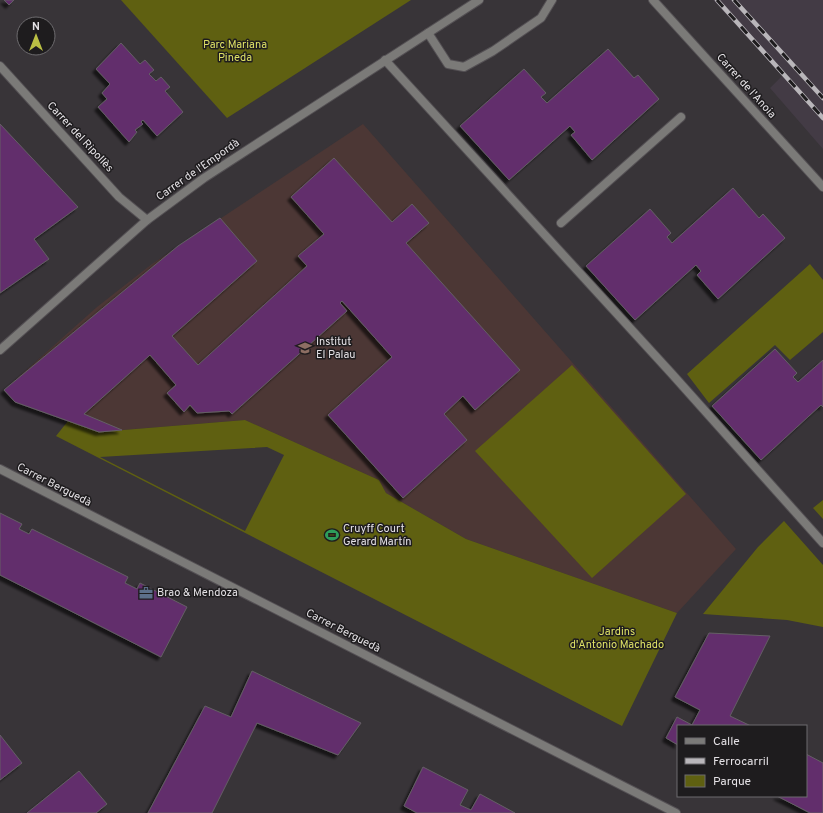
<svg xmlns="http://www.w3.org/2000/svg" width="823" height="813" font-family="Overpass,sans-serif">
	<defs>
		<filter id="shadow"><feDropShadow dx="-3.5" dy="3.5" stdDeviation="1" flood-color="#0009"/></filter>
	</defs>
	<rect width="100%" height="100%" fill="#383438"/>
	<!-- built -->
	<polygon fill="#433b45" points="713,0 823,0 823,149 770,88 782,76"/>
	<!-- education -->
	<polygon fill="#4c3735" points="363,124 736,549 677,613 466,539 386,493 379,480 245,420 99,432 15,402 4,390 97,307 152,264"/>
	<!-- green -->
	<g fill="#5f6011" fill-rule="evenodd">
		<polygon points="121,0 411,0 227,118"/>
		<polygon points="810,264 823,280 823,332 790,360 775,345 709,403 687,374"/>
		<polygon points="572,365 686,494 592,578 475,451"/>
		<path d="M 245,420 L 379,480 L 386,493 L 466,539 L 677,613 L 622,726 L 56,436 L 68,421 L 99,432 ZM 267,447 L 284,455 L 245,531 L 100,457 Z"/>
		<polygon points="823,500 823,519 813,508"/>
		<polygon points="784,521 823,565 823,627 787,620 703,614 758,547"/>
	</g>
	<!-- building -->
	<g fill="#622d6c" stroke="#645f65" filter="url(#shadow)">
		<polygon points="4,0 14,0 9,5"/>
		<polygon points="121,43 140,64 145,60 154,70 149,74 156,81 161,77 170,87 165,91 183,112 157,136 143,120 141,122 143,124 135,130 137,132 129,142 98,107 107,99 102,93 110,84 96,69"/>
		<polygon points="608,49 634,78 638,75 659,99 592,160 571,135 575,132 570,126 509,180 460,126 524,69 546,93 541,97 547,103"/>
		<polygon points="0,124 78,207 34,239 49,259 0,293"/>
		<polygon points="334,158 392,222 412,204 429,223 406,243 520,370 475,410 463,396 444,414 467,440 403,498 328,415 392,357 342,301 340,303 347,311 232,414 229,411 197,413 190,405 184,412 167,393 176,385 150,355 84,414 122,430 99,432 15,402 4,390 178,246 220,218 257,261 172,336 198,365 307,266 298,256 324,234 291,197"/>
		<polygon points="733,188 759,218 763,214 785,238 718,299 697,275 701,271 696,265 635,320 586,266 650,209 671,233 667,237 672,243"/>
		<polygon points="775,349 797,373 793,377 798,382 823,360 823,407 821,405 761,460 712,406"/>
		<polygon points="0,513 22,524 19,529 29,534 32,529 128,577 125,583 137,589 140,583 187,607 161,657 0,575"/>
		<polygon points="709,633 770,636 730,716 751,726 678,726 678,745 666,738 677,717 692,725 700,710 675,697"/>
		<polygon points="252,671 361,723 338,755 257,723 212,813 148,813 205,706 231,717"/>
		<polygon points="0,735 22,763 0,780"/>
		<polygon points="806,754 823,763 823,813 810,813 777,796 806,796"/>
		<polygon points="423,767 468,790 460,805 471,810 480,794 515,813 417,813 404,806"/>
		<polygon points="79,771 107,804 96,813 27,813"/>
	</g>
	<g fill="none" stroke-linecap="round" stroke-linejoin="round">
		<!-- street casing -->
		<g stroke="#545054" stroke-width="10">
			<g id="street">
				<polyline points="653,0 823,187"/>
				<polyline points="428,33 448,64 464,67 493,51 541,18 552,0"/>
				<polyline points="385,60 672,374 823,543"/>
				<polyline points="0,66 119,197 147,220"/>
				<polyline points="561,223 681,117"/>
				<polyline points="0,350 147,220 204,178 479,0"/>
				<polyline points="0,469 676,813"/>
			</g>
		</g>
		<!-- street -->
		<use href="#street" stroke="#7b7a78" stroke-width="8"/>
		<!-- rail casing -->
		<g stroke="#b9b6ba" stroke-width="4.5">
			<g id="rail">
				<polyline points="717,0 823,118"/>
				<polyline points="734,0 823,98"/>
			</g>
		</g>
		<!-- rail -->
		<use href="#rail" stroke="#1e1c1e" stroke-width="3" stroke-dasharray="9" stroke-linecap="butt"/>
	</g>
	<!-- icons -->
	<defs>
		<g id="school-bare" transform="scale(1.08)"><path d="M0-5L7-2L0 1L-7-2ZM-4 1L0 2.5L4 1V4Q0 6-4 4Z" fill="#8d6e63" stroke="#1e1c1e" stroke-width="2.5" paint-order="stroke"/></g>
		<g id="stadium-bare" transform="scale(1.08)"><path d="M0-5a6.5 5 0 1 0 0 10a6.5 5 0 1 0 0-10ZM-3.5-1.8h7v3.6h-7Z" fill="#2e9e5b" stroke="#1e1c1e" stroke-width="2.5" paint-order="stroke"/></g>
		<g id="office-bare" transform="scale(1.08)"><path d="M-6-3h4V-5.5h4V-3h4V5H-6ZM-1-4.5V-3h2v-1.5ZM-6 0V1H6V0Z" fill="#5c6f8a" stroke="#1e1c1e" stroke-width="2.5" paint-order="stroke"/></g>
	</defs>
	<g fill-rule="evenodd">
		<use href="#school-bare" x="305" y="348"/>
		<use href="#stadium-bare" x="332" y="535"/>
		<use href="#office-bare" x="146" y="593"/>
	</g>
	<g text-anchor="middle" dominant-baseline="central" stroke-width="3" stroke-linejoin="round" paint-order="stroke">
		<!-- park labels -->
		<g font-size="11" fill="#dee165" stroke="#1e1c1e">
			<text x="235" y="45">Parc Mariana<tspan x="235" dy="13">Pineda</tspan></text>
			<text x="617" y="632">Jardins<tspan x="617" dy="13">d'Antonio Machado</tspan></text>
		</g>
		<!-- street labels -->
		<g font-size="11" fill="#e4e1e5" stroke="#1e1c1e">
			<text transform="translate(746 86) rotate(48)">Carrer de l'Anoia</text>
			<text transform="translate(80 137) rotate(47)">Carrer del Ripollès</text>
			<text transform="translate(198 170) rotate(-35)">Carrer de l'Empordà</text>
			<text transform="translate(54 485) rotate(27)">Carrer Berguedà</text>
			<text transform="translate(343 631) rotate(27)">Carrer Berguedà</text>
		</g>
		<!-- poi labels -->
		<g font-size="11" fill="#e4e1e5" stroke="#1e1c1e" text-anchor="start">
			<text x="316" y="342">Institut<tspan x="316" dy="13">El Palau</tspan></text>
			<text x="343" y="529">Cruyff Court<tspan x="343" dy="13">Gerard Martín</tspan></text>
			<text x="157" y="593">Brao &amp; Mendoza</text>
		</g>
	</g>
	<!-- legend -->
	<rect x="677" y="725" width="130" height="72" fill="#1e1c1e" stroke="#6d6b6e"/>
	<rect x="685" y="738" width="20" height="6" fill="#7b7a78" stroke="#6d6b6e"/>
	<text x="713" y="745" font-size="12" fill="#e4e1e5">Calle</text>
	<rect x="685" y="758" width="20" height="6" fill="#b9b6ba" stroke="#6d6b6e"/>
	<text x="713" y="765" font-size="12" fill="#e4e1e5">Ferrocarril</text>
	<rect x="685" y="775" width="20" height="12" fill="#5f6011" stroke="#6d6b6e"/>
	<text x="713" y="785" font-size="12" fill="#e4e1e5">Parque</text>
	<!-- north arrow -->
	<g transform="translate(36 36)"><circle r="19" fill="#1e1c1e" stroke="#6d6b6e"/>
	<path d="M0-3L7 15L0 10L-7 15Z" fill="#bbc044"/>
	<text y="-6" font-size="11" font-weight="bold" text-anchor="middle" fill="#e4e1e5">N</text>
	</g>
</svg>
